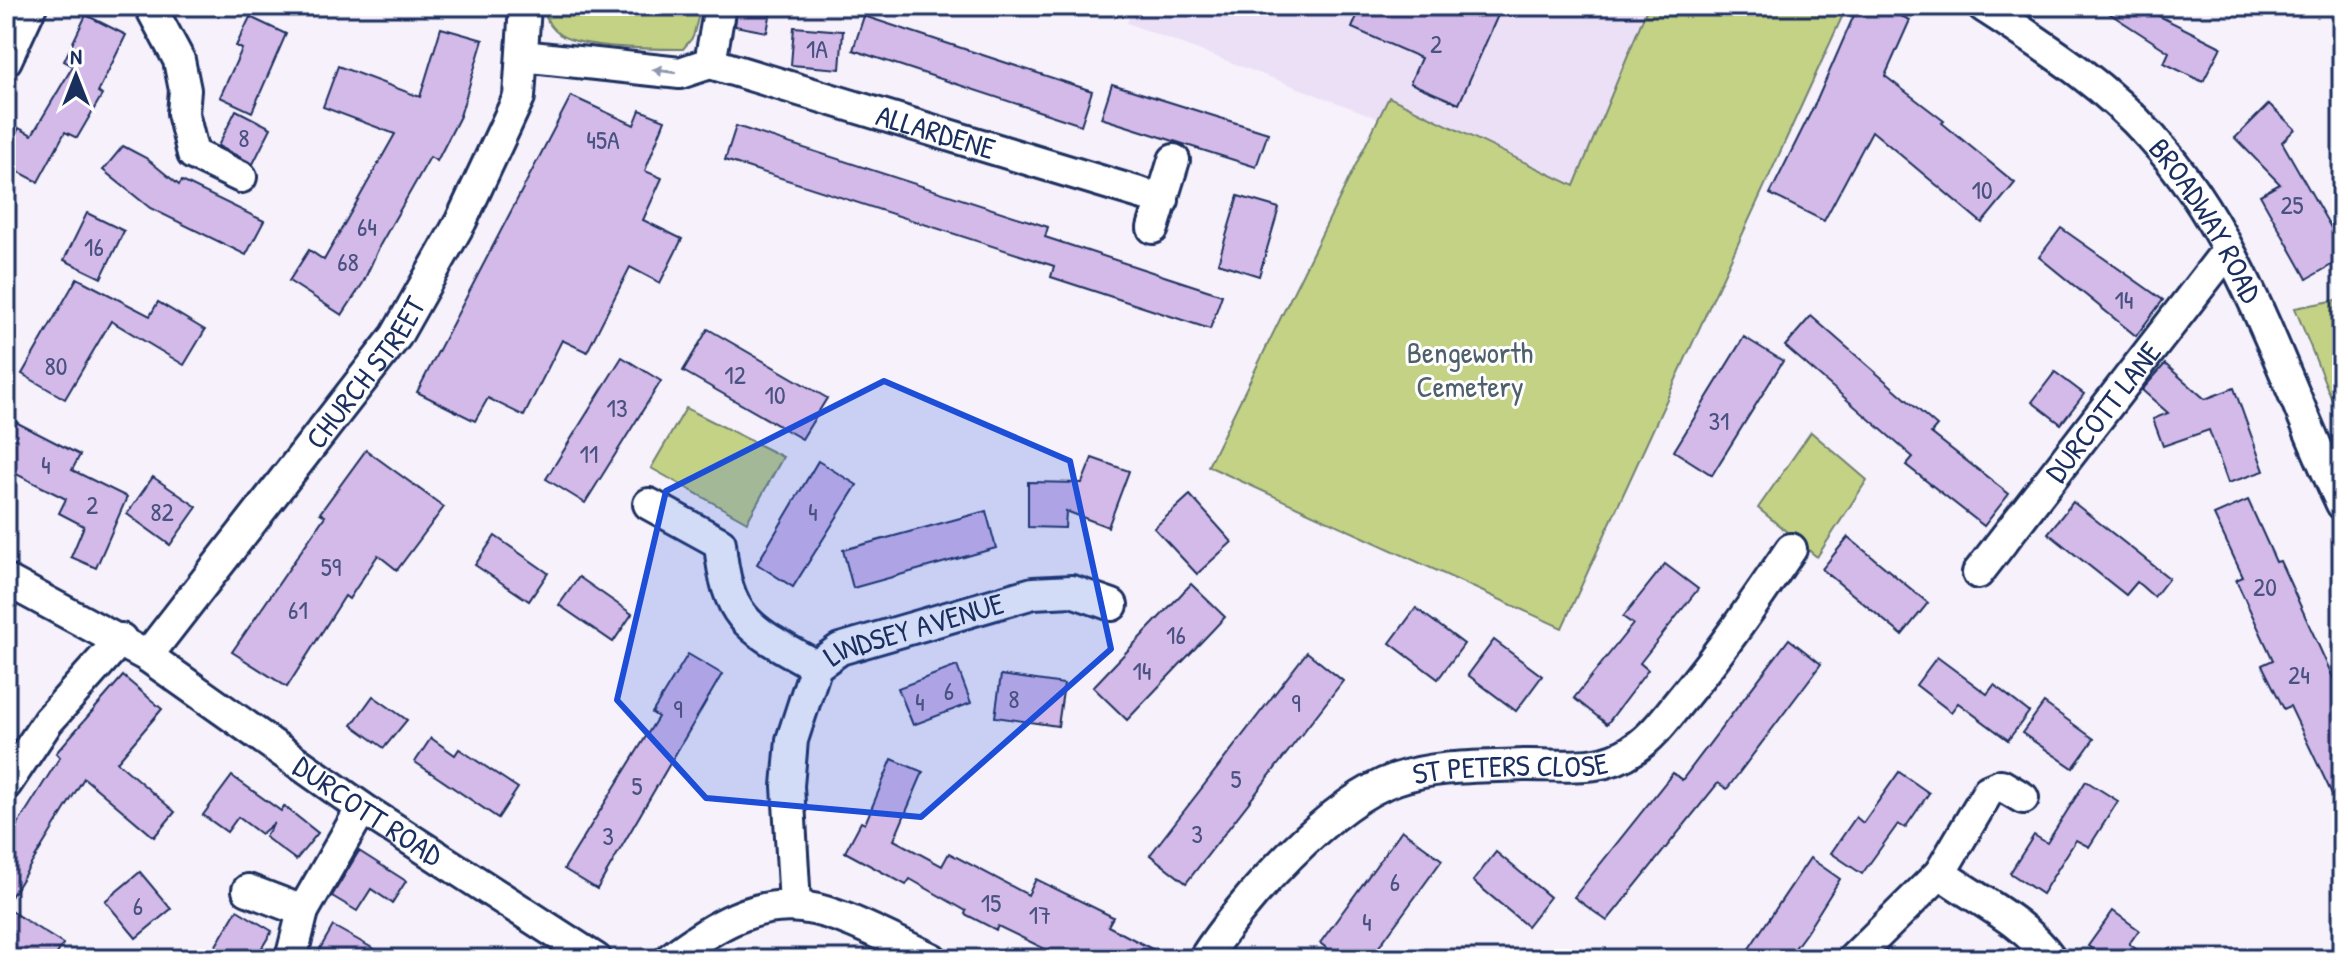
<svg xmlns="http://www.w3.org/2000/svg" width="2348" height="965" font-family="'Patrick Hand',sans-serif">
	<rect width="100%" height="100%" fill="#f6f1fb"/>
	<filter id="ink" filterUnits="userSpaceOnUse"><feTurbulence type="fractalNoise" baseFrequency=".0125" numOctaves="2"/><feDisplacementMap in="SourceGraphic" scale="16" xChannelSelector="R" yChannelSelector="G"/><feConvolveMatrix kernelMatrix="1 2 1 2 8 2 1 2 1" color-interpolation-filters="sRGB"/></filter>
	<g filter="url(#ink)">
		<!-- built -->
		<polygon fill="#ece0f6" points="1134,6 1648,6 1574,187 1390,97 1380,119 1127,23"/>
		<!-- green -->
		<g fill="#c4d286" stroke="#708072" stroke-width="2">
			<path d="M 543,6 L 701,6 L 693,37 L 683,49 C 655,49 595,48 569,39 C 554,34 545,21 543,6 Z"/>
			<polygon points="1648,6 1847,6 1562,628 1208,466 1389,97 1574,186"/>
			<polygon points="2342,299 2342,425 2295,308"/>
			<polygon points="686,408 783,457 747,522 651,468"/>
			<polygon points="1811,432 1867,480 1817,557 1758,508"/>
		</g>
		<!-- building -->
		<g fill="#d3bae9" stroke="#1b2f5e" stroke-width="2">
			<polygon points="738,6 772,6 767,32 735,26"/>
			<polygon points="1361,6 1502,6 1459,104 1410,83 1421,58 1352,28"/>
			<polygon points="1858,6 1879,6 1910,20 1885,76 1944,121 1942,123 2015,183 1982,223 1872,131 1824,221 1770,194 1817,100"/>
			<polygon points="2098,6 2161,6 2155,14 2221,47 2203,82 2164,63 2169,52"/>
			<polygon points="86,15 126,35 98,92 102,95 77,138 65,132 38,182 6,165 6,151 19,128 32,135 73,66 64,61"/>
			<polygon points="864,16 1092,91 1081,125 853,50"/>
			<polygon points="250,17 286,34 252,112 220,97 242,49 236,46"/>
			<polygon points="794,27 843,31 840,69 791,65"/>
			<polygon points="441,28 483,40 460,116 437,161 430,157 380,245 363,283 342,315 289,281 309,250 324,260 395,134 323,107 338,66 420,97"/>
			<polygon points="1112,84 1268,133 1256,167 1101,118"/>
			<polygon points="571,96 634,125 640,110 665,120 645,171 662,178 643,220 682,239 660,283 630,267 587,352 562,340 524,416 488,398 475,421 417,392"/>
			<polygon points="2269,104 2295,129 2282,142 2342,247 2342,259 2307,279 2260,195 2280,184 2235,138"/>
			<polygon points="236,110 271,128 253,164 218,146"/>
			<polygon points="736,126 1048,227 1045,237 1222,295 1210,329 1051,277 1054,266 725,160"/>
			<polygon points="123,146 146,158 179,185 182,181 264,221 246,255 150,208 103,170"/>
			<polygon points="1238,196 1279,208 1259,276 1218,263"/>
			<polygon points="87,213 124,231 101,278 64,260"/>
			<polygon points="2061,228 2163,300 2136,336 2039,257"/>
			<polygon points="77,278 150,316 158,302 205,330 184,365 111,321 65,399 22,374"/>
			<polygon points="1811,316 1937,426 1931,433 2009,494 1984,526 1906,465 1913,457 1785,346"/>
			<polygon points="708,329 827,398 802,439 683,371"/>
			<polygon points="1744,337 1783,361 1712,475 1674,451"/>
			<polygon points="622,357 661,381 585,503 546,479"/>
			<polygon points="2165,364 2205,399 2234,388 2264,471 2228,483 2209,430 2163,446 2153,419 2168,413 2142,390"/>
			<polygon points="2055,372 2084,394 2061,424 2032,402"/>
			<polygon points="6,417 80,455 72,470 127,497 96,568 71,557 84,526 59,513 66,499 6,469"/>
			<polygon points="366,450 444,507 397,570 378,555 349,599 345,596 287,687 232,652 325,516 320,513"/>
			<polygon points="1092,458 1129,471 1108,527 1066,511 1065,528 1028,527 1028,482 1082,483"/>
			<polygon points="818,461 857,485 793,587 757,564"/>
			<polygon points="153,477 197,507 170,545 127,514"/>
			<polygon points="1190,495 1232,542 1197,574 1154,528"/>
			<polygon points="2248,500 2276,562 2280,561 2342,697 2342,815 2290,706 2284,709 2262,665 2273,660 2236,580 2243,577 2214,515"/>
			<polygon points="2073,502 2169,578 2154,597 2137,582 2126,595 2048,533"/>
			<polygon points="986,511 996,548 853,588 843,550"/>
			<polygon points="495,536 548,573 529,601 475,565"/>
			<polygon points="1848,537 1928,603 1902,635 1822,569"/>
			<polygon points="1665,564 1698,589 1640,663 1648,670 1607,724 1574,698 1633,624 1623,617"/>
			<polygon points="579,577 632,614 613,642 559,605"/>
			<polygon points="1191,584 1225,617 1127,720 1093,687"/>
			<polygon points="1416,608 1464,644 1438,679 1390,643"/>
			<polygon points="1789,639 1821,664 1727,789 1718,783 1607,921 1574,897 1673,773 1682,780"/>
			<polygon points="1494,640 1542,676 1516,711 1468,675"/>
			<polygon points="1307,652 1343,681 1186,883 1150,855"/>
			<polygon points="688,654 722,674 597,889 564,869 658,717 652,713"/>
			<polygon points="1937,657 1987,694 1994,685 2029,712 2008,740 1958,703 1951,712 1916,685"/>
			<polygon points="957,666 971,703 913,725 898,688"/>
			<polygon points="1001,675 1064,684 1058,726 995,717"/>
			<polygon points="123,676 162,709 117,762 175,812 154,837 84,778 6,905 6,843 60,757 56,753"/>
			<polygon points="373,696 407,720 384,748 352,725"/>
			<polygon points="2044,703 2094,739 2073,768 2022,733"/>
			<polygon points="431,738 455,755 459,749 518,788 498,818 415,762"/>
			<polygon points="892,759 923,772 894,840 942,866 949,853 1028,895 1036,879 1113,917 1108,926 1171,959 1045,959 1049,951 998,926 996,930 965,914 966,911 910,879 906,885 845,852 861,822 865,824"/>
			<polygon points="1899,772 1929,793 1905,828 1898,824 1862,874 1831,853 1856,817 1863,823"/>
			<polygon points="232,776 281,811 284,806 318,833 296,860 265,837 274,823 261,834 238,817 227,832 203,815"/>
			<polygon points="2086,781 2118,801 2089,847 2076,840 2042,894 2010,873 2034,835 2047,843"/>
			<polygon points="1402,830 1442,860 1370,959 1341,959 1320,943"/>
			<polygon points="359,851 406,881 392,903 371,889 357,911 332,896"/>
			<polygon points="1496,852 1550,897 1527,926 1473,881"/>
			<polygon points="1810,858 1840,879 1806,933 1787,959 1742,959"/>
			<polygon points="140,872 171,909 136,938 105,901"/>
			<polygon points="6,908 63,944 54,959 6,959"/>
			<polygon points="237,910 272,931 255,959 208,959"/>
			<polygon points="2113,911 2139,930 2129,944 2150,959 2106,959 2088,946"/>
			<polygon points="333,926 392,959 314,959"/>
		</g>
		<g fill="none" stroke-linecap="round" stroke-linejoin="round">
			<!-- minor casing -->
			<g stroke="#1b2f5e" stroke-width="36">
				<g id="minor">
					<polyline points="150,6 179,60 185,90 183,113 193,154 241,177"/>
					<path id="s1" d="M 1983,6 C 2042,45 2103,83 2151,137 C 2244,239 2283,381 2342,504"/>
					<polyline points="522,56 680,73 710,63 720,6"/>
					<polyline points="6,60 31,6"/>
					<path id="s2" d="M 710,63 L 1163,200"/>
					<polyline points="1153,228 1174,160"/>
					<path d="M 649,504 L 720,543 C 727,622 750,629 816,666"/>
					<path id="s3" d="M 1978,573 L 2227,251"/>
					<path id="s4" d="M 6,580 L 147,656 L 362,808 L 596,959"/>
					<path id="s5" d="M 147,656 L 396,336 L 461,221 L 519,97 L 525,6"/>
					<polyline points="6,784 48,721 121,639"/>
					<path d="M 1940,873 C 1978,901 2023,920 2051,959"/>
					<polyline points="248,890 303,911"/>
					<path id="s6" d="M 795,904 L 788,786 L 792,740 L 816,666 L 840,649 L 1033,593 L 1072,591 L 1112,605"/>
					<polyline points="291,959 303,911 362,808"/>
					<path d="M 670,959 C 781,874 818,905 932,959"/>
					<path id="s7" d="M 1204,959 C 1241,901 1331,801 1396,779 C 1436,765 1481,767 1523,765 C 1561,764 1600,773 1634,749 C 1654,736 1669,714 1684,696 C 1723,649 1757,599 1791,549"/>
					<polyline points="1853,959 1940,873 1989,790 2001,785 2023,798"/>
				</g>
			</g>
			<!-- minor -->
			<use href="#minor" stroke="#fff" stroke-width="30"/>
		</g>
		<!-- one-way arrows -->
		<defs><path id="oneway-solid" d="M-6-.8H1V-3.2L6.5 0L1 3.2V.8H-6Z" transform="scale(2)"/></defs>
		<use fill="#8d97ae" href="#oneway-solid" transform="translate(664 71) rotate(-172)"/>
	</g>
	<!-- marked area -->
	<path fill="#1d4ed8" fill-opacity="0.2" stroke="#1d4ed8" stroke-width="6" stroke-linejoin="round" d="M 884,381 L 1070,461 L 1111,649 L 921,817 L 706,798 L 617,700 L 666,491 Z"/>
	<g text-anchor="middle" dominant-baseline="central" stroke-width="6" stroke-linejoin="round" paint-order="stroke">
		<!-- number labels -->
		<g font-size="26" fill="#495281">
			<text x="1436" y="43">2</text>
			<text x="817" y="48">1A</text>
			<text x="244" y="137">8</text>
			<text x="603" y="139">45A</text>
			<text x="1982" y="189">10</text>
			<text x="2292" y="204">25</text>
			<text x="367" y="226">64</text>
			<text x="94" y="246">16</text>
			<text x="348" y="261">68</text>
			<text x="2124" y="299">14</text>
			<text x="56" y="365">80</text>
			<text x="735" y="374">12</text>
			<text x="775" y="394">10</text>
			<text x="617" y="407">13</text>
			<text x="1719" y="420">31</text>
			<text x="589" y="453">11</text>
			<text x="46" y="464">4</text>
			<text x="92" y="504">2</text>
			<text x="162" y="511">82</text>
			<text x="813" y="511">4</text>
			<text x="331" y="566">59</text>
			<text x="2265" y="586">20</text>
			<text x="298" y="609">61</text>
			<text x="1176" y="634">16</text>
			<text x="1142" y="670">14</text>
			<text x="2299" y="674">24</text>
			<text x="949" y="690">6</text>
			<text x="1014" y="698">8</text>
			<text x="920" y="701">4</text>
			<text x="1296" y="702">9</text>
			<text x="678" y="708">9</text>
			<text x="1236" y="778">5</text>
			<text x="637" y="785">5</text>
			<text x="1197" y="833">3</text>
			<text x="608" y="835">3</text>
			<text x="1395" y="881">6</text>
			<text x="991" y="902">15</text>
			<text x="138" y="905">6</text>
			<text x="1040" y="914">17</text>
			<text x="1367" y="921">4</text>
		</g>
		<!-- street labels -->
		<g font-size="30" fill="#1b2f5e" stroke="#fff">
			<text stroke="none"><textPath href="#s2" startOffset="236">ALLARDENE</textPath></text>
			<text stroke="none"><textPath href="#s1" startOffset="314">BROADWAY ROAD</textPath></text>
			<text stroke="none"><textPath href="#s5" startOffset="358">CHURCH STREET</textPath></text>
			<text stroke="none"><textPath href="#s3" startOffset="204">DURCOTT LANE</textPath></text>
			<text stroke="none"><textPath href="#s6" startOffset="348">LINDSEY AVENUE</textPath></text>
			<text stroke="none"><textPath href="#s7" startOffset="382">ST PETERS CLOSE</textPath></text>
			<text stroke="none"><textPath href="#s4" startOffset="430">DURCOTT ROAD</textPath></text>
		</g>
		<!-- park labels -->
		<g font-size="30" fill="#4e606a" stroke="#fff">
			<text x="1470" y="352">Bengeworth<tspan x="1470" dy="34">Cemetery</tspan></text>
		</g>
	</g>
	<!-- margin -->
	<rect width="2348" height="965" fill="none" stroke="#fff" stroke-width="32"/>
	<rect x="16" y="16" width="2316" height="933" fill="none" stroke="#1b2f5e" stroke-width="3" filter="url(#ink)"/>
	<!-- north arrow -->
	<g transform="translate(76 76)" stroke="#ffffff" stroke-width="6" paint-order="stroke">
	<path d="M0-6L14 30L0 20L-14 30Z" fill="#1b2f5e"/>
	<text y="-12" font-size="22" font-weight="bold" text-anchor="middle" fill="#1b2f5e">N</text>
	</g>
</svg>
